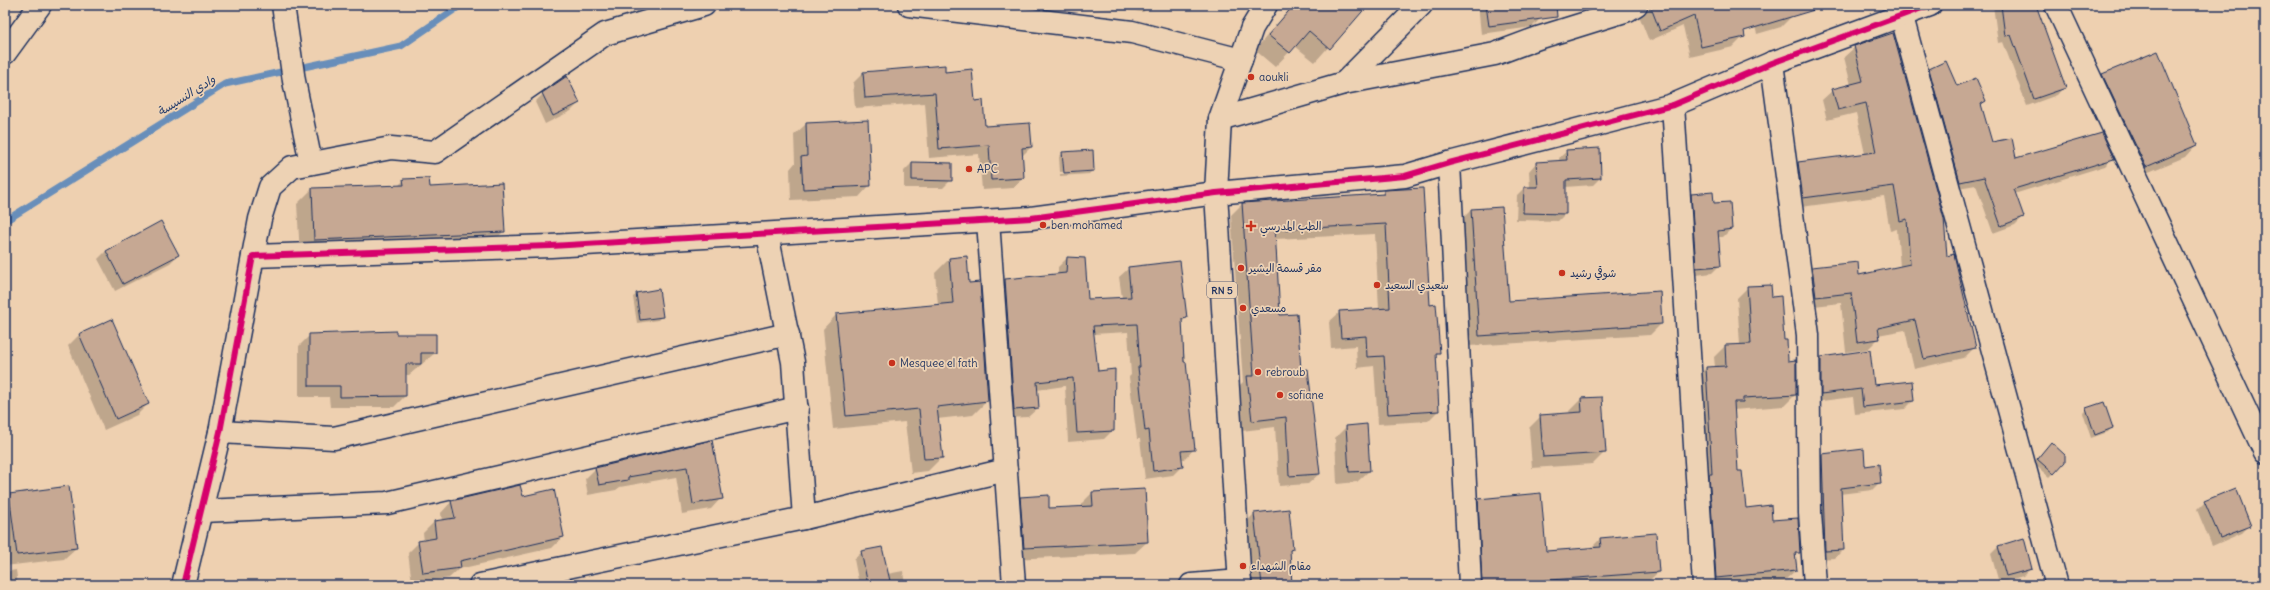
<svg xmlns="http://www.w3.org/2000/svg" width="2270" height="590" font-family="Delius,'Playpen Sans Arabic',sans-serif">
	<rect width="100%" height="100%" fill="#eed0b0"/>
	<filter id="ink" filterUnits="userSpaceOnUse"><feTurbulence type="fractalNoise" baseFrequency=".025" numOctaves="2"/><feDisplacementMap in="SourceGraphic" scale="8" xChannelSelector="R" yChannelSelector="G"/><feConvolveMatrix kernelMatrix="1 2 1 2 8 2 1 2 1" color-interpolation-filters="sRGB"/></filter>
	<g filter="url(#ink)">
		<!-- shadow -->
		<g fill="#0003" fill-rule="evenodd">
			<polygon points="1084,5 1150,5 1143,12"/>
			<polygon points="1293,5 1366,5 1315,62 1295,46 1275,67 1255,50"/>
			<polygon points="1478,5 1538,5 1540,19 1532,27 1481,34"/>
			<polygon points="1646,5 1734,5 1744,36 1733,47 1690,57 1683,26 1649,41 1638,13"/>
			<polygon points="1749,5 1789,5 1792,16 1781,27 1757,34"/>
			<polygon points="1993,5 2035,5 2064,87 2057,95 2027,106 2003,42 1998,43"/>
			<polygon points="2134,5 2165,5 2135,11"/>
			<polygon points="1855,47 1946,257 1975,347 1964,358 1914,369 1905,330 1878,335 1878,339 1868,349 1846,352 1841,303 1805,307 1802,278 1812,268 1857,263 1858,276 1900,267 1897,229 1890,231 1884,196 1793,208 1788,174 1799,163 1865,154 1856,113 1827,120 1822,100 1833,90 1851,85 1844,57"/>
			<polygon points="1930,70 1957,87 1985,101 1980,106 1991,143 2015,159 2113,158 2105,166 2014,194 2023,217 2015,225 1993,233 1976,185 1952,189 1922,78"/>
			<polygon points="863,73 944,73 974,102 984,127 1031,147 1022,156 1023,178 1013,188 982,190 979,154 929,158 925,103 855,108 853,83"/>
			<polygon points="2103,75 2196,145 2185,157 2134,178 2091,87"/>
			<polygon points="543,94 579,103 571,111 545,124 535,102"/>
			<polygon points="867,121 870,185 859,197 791,200 790,169 795,163 794,135 806,124"/>
			<polygon points="1567,151 1600,178 1593,185 1565,187 1565,214 1558,221 1516,220 1517,195 1524,188 1530,188 1529,171 1536,163 1560,162 1559,158"/>
			<polygon points="1063,153 1093,170 1089,174 1060,176 1060,174 1090,172 1090,170 1060,172 1059,157"/>
			<polygon points="912,163 951,180 943,188 904,188 904,171"/>
			<polygon points="404,180 429,188 504,231 489,246 300,255 297,204 312,189 398,186"/>
			<polygon points="1384,191 1429,306 1439,352 1435,356 1438,411 1428,421 1378,424 1374,366 1357,368 1356,346 1331,348 1329,322 1340,312 1379,309 1375,234 1275,239 1279,316 1300,371 1319,474 1308,484 1279,486 1275,427 1242,431 1237,388 1243,382 1231,215 1242,204 1380,196"/>
			<polygon points="1692,195 1713,204 1731,229 1723,237 1717,237 1720,265 1712,273 1689,276 1684,203"/>
			<polygon points="1471,210 1508,302 1661,324 1650,335 1469,346 1461,220"/>
			<polygon points="106,251 178,255 170,263 115,291 98,259"/>
			<polygon points="1067,258 1087,300 1122,298 1119,277 1129,268 1186,318 1181,323 1194,449 1185,459 1181,459 1182,466 1173,475 1145,479 1140,439 1137,439 1129,377 1131,375 1128,332 1093,334 1097,372 1113,430 1104,439 1068,442 1065,386 1037,390 1038,408 1028,417 1005,418 996,289 1005,280 1058,275 1058,267"/>
			<polygon points="949,259 968,284 987,401 973,415 937,419 942,457 928,471 911,473 905,422 833,429 823,329 836,315 938,305 935,273"/>
			<polygon points="1748,287 1771,298 1783,341 1795,395 1784,406 1733,410 1737,472 1745,509 1771,521 1799,552 1794,557 1796,570 1785,580 1785,585 1705,585 1695,379 1706,368 1715,367 1714,357 1725,346 1740,345 1737,298"/>
			<polygon points="637,294 662,316 658,320 637,323 633,297"/>
			<polygon points="112,321 148,404 137,415 104,430 68,346 79,335"/>
			<polygon points="310,335 395,336 435,353 409,375 405,375 405,396 394,407 330,407 329,397 299,397 299,346"/>
			<polygon points="1821,358 1873,387 1913,401 1905,409 1855,414 1853,397 1814,402 1813,366"/>
			<polygon points="1581,399 1605,452 1593,464 1532,468 1529,428 1541,416 1570,414 1569,411"/>
			<polygon points="2087,409 2111,428 2108,432 2091,438 2083,413"/>
			<polygon points="1346,427 1369,471 1357,482 1337,484 1335,438"/>
			<polygon points="712,442 721,498 711,509 682,514 676,477 620,487 616,490 588,495 585,479 596,468"/>
			<polygon points="2047,447 2064,462 2049,477 2033,463"/>
			<polygon points="1822,455 1865,467 1880,482 1872,490 1840,494 1843,550 1835,558 1818,559 1814,463"/>
			<polygon points="1092,493 1147,542 1135,553 1013,559 1009,509 1021,498 1048,509 1081,507 1081,504"/>
			<polygon points="10,495 76,548 64,559 5,566 5,500"/>
			<path d="M 522,497 L 563,537 L 552,548 L 459,569 L 449,578 L 412,583 L 408,553 L 419,542 L 424,541 L 423,533 L 434,522 L 442,521 L 441,513 L 451,502 ZM 452,508 L 454,508 L 457,523 L 455,523 Z"/>
			<polygon points="1479,500 1545,552 1590,549 1601,538 1658,572 1645,585 1467,585 1464,514"/>
			<polygon points="2205,502 2250,525 2242,533 2212,546 2197,510"/>
			<polygon points="1254,514 1292,549 1289,552 1291,585 1251,585 1244,524"/>
			<polygon points="1999,546 2031,568 2023,576 1999,583 1991,554"/>
			<polygon points="862,552 887,574 903,571 905,585 859,585 854,559"/>
			<polygon points="16,570 18,585 5,585 5,572"/>
		</g>
		<g fill="none" stroke-linecap="round" stroke-linejoin="round">
			<!-- stream -->
			<polyline stroke="#678eba" stroke-width="7" points="5,221 225,84 401,46 461,5"/>
		</g>
		<!-- building -->
		<g fill="#c6a893" stroke="#1b2f5e">
			<polygon points="1294,5 1368,5 1330,49 1309,31 1290,53 1268,35"/>
			<polygon points="1486,5 1556,5 1557,17 1489,26"/>
			<polygon points="1650,5 1814,5 1814,10 1744,31 1745,37 1701,47 1694,16 1660,31"/>
			<polygon points="2001,5 2036,5 2066,88 2034,99 2011,35 2005,36"/>
			<polygon points="1893,33 1944,219 1947,256 1954,254 1976,348 1924,359 1915,320 1878,328 1880,339 1857,342 1851,293 1816,297 1812,267 1858,262 1859,275 1910,264 1907,219 1900,221 1894,186 1803,198 1798,162 1876,152 1866,103 1838,110 1832,89 1863,81 1854,46"/>
			<polygon points="2158,51 2197,145 2146,167 2102,74"/>
			<polygon points="1946,61 1957,86 1976,78 1986,101 1981,104 1992,142 2012,138 2016,158 2102,133 2114,159 2014,189 2024,217 2001,226 1984,177 1960,182 1929,69"/>
			<polygon points="945,65 945,72 972,69 975,101 983,100 985,126 1030,123 1032,147 1022,148 1024,178 991,180 989,145 939,149 935,93 865,98 863,72"/>
			<polygon points="567,76 580,103 553,116 542,93"/>
			<polygon points="868,120 871,186 803,189 801,157 807,156 806,123"/>
			<polygon points="1600,148 1601,178 1566,180 1566,214 1523,213 1524,187 1538,187 1536,162 1567,160 1566,150"/>
			<polygon points="1093,150 1094,171 1064,173 1062,152"/>
			<polygon points="912,162 952,163 952,181 912,180"/>
			<polygon points="429,178 430,187 502,183 505,232 314,240 312,188 404,185 403,179"/>
			<polygon points="1423,188 1430,305 1436,304 1440,353 1436,353 1439,411 1388,414 1384,356 1367,357 1366,336 1341,338 1339,311 1390,308 1386,224 1275,230 1280,315 1297,314 1301,370 1308,369 1320,474 1289,476 1286,417 1252,421 1247,376 1254,376 1242,203 1384,194 1384,190"/>
			<polygon points="1713,192 1714,203 1730,202 1732,229 1718,231 1721,266 1696,268 1691,194"/>
			<polygon points="1502,207 1509,301 1660,291 1662,324 1479,336 1471,209"/>
			<polygon points="161,221 179,255 123,284 106,251"/>
			<polygon points="967,256 969,283 980,282 988,401 937,407 943,458 924,459 919,409 846,416 836,314 953,303 949,258"/>
			<polygon points="1067,257 1085,258 1088,299 1131,297 1128,267 1180,261 1187,318 1182,319 1184,362 1186,362 1195,450 1181,451 1183,467 1153,471 1149,430 1145,431 1138,367 1140,367 1137,324 1093,326 1098,371 1115,369 1114,431 1077,433 1073,378 1037,382 1039,408 1014,410 1005,279 1066,273"/>
			<polygon points="1771,285 1772,297 1781,296 1784,340 1787,340 1788,361 1796,360 1796,395 1743,398 1743,402 1734,402 1738,471 1742,471 1746,508 1771,505 1772,520 1798,518 1800,553 1795,553 1797,570 1716,578 1709,474 1712,474 1706,367 1726,366 1725,345 1751,344 1747,286"/>
			<polygon points="659,289 663,317 640,320 636,293"/>
			<polygon points="112,319 149,404 116,419 79,334"/>
			<polygon points="396,331 396,334 436,334 436,353 421,353 421,364 406,364 406,396 340,397 340,386 309,386 309,334"/>
			<polygon points="1870,350 1874,385 1912,381 1914,401 1863,407 1861,389 1821,394 1821,357"/>
			<polygon points="1602,397 1606,453 1543,457 1540,415 1582,412 1581,398"/>
			<polygon points="2104,402 2113,428 2095,435 2086,408"/>
			<polygon points="1367,424 1370,471 1349,472 1346,426"/>
			<polygon points="712,440 723,499 693,504 687,467 628,477 628,480 599,485 595,468"/>
			<polygon points="2051,442 2065,455 2065,462 2054,474 2037,459"/>
			<polygon points="1864,449 1865,466 1879,464 1881,483 1841,488 1844,550 1825,551 1822,454"/>
			<polygon points="520,485 523,496 554,489 564,537 460,561 461,568 423,573 418,541 436,538 434,521 455,518 451,501"/>
			<polygon points="69,486 77,548 17,555 9,494"/>
			<polygon points="2236,488 2251,526 2220,538 2204,501"/>
			<polygon points="1145,489 1148,542 1024,548 1020,497 1049,495 1049,508 1093,506 1092,492"/>
			<polygon points="1541,493 1546,551 1601,547 1600,538 1656,533 1659,572 1482,585 1478,499"/>
			<polygon points="1289,509 1293,549 1290,550 1292,585 1262,585 1254,513"/>
			<polygon points="2024,538 2032,569 2006,576 1998,546"/>
			<polygon points="882,547 891,585 868,585 861,551"/>
		</g>
		<g fill="none" stroke-linecap="round" stroke-linejoin="round">
			<!-- minor casing -->
			<g stroke="#1b2f5e" stroke-width="25">
				<g id="minor">
					<polyline points="283,5 294,81 311,163"/>
					<polyline points="909,5 1132,32 1241,60"/>
					<polyline points="2056,5 2265,452"/>
					<polyline points="1902,17 2056,582"/>
					<polyline points="5,53 40,5"/>
					<polyline points="1772,63 1808,335 1810,513 1815,585"/>
					<polyline points="1344,83 1421,5"/>
					<polyline points="1673,105 1704,585"/>
					<polyline points="1220,119 1344,83 1495,54 1538,38 1628,10 1636,5"/>
					<polyline points="1449,163 1470,585"/>
					<polyline points="988,221 1014,585"/>
					<polyline points="767,234 793,362 804,518"/>
					<polyline points="253,256 260,219 270,187 292,167 391,148 435,152 605,34 704,5"/>
					<polyline points="220,432 334,438 788,334"/>
					<polyline points="202,511 387,503 797,408"/>
					<polyline points="183,585 220,432 253,256 551,246 1031,218 1216,193 1405,176 1449,163 1673,105 1772,63 1930,5"/>
					<polyline points="480,585 804,518 1006,470"/>
					<polyline points="1191,585 1240,581"/>
				</g>
			</g>
			<!-- major casing -->
			<g stroke="#1b2f5e" stroke-width="25">
				<polyline id="major" points="1240,585 1216,193 1220,119 1252,28 1266,5"/>
			</g>
			<!-- minor -->
			<use href="#minor" stroke="#edd2b4" stroke-width="22"/>
			<!-- major -->
			<use href="#major" stroke="#edd2b4" stroke-width="22"/>
			<!-- cycleway casing -->
			<g stroke="#edd2b4" stroke-width="8">
				<polyline id="cycleway" points="183,585 220,432 253,256 551,246 1031,218 1216,193 1405,176 1449,163 1673,105 1772,63 1930,5"/>
			</g>
			<!-- cycleway -->
			<use href="#cycleway" stroke="#d6006c" stroke-width="6"/>
		</g>
	</g>
	<!-- markers -->
	<g fill="#c8321e" stroke="#edd2b4" stroke-width="1.5">
		<circle cx="1251" cy="77" r="4"/>
		<circle cx="969" cy="169" r="4"/>
		<circle cx="1043" cy="225" r="4"/>
		<path d="M1249 220h4v4h4v4h-4v4h-4v-4h-4v-4h4z"/>
		<circle cx="1241" cy="268" r="4"/>
		<circle cx="1562" cy="273" r="4"/>
		<circle cx="1377" cy="285" r="4"/>
		<circle cx="1243" cy="308" r="4"/>
		<circle cx="892" cy="363" r="4"/>
		<circle cx="1258" cy="372" r="4"/>
		<circle cx="1280" cy="395" r="4"/>
		<circle cx="1243" cy="566" r="4"/>
	</g>
	<g text-anchor="middle" dominant-baseline="central" stroke-width="3.5" stroke-linejoin="round" paint-order="stroke">
		<!-- shield labels -->
		<rect fill="#edd2b4" stroke="#5a6078" stroke-width="1" x="1207" y="282" width="30" height="16" rx="3"/>
		<g font-size="10" font-weight="bold" fill="#1b2f5e">
			<text x="1222" y="290">RN 5</text>
		</g>
		<!-- poi labels -->
		<g font-size="11" fill="#1b2f5e" stroke="#edd2b4" text-anchor="start">
			<text x="1259" y="77">aoukli</text>
			<text x="977" y="169">APC</text>
			<text x="1051" y="225">ben mohamed</text>
			<text x="1260" y="226">الطب المدرسي</text>
			<text x="1249" y="268">مقر قسمة اليشير</text>
			<text x="1570" y="273">شوقي رشيد</text>
			<text x="1385" y="285">سعيدي السعيد</text>
			<text x="1251" y="308">مسعدي</text>
			<text x="900" y="363">Mesquee el fath</text>
			<text x="1266" y="372">rebroub</text>
			<text x="1288" y="395">sofiane</text>
			<text x="1251" y="566">مقام الشهداء</text>
		</g>
		<!-- water labels -->
		<g font-size="12" font-style="italic" fill="#283f6d" stroke="#edd2b4">
			<text transform="translate(186 95) rotate(-32)">وادي النسيسة</text>
		</g>
	</g>
	<!-- margin -->
	<rect width="2270" height="590" fill="none" stroke="#edd2b4" stroke-width="20"/>
	<rect x="10" y="10" width="2250" height="570" fill="none" stroke="#1b2f5e" stroke-width="1.5" filter="url(#ink)"/>
</svg>
